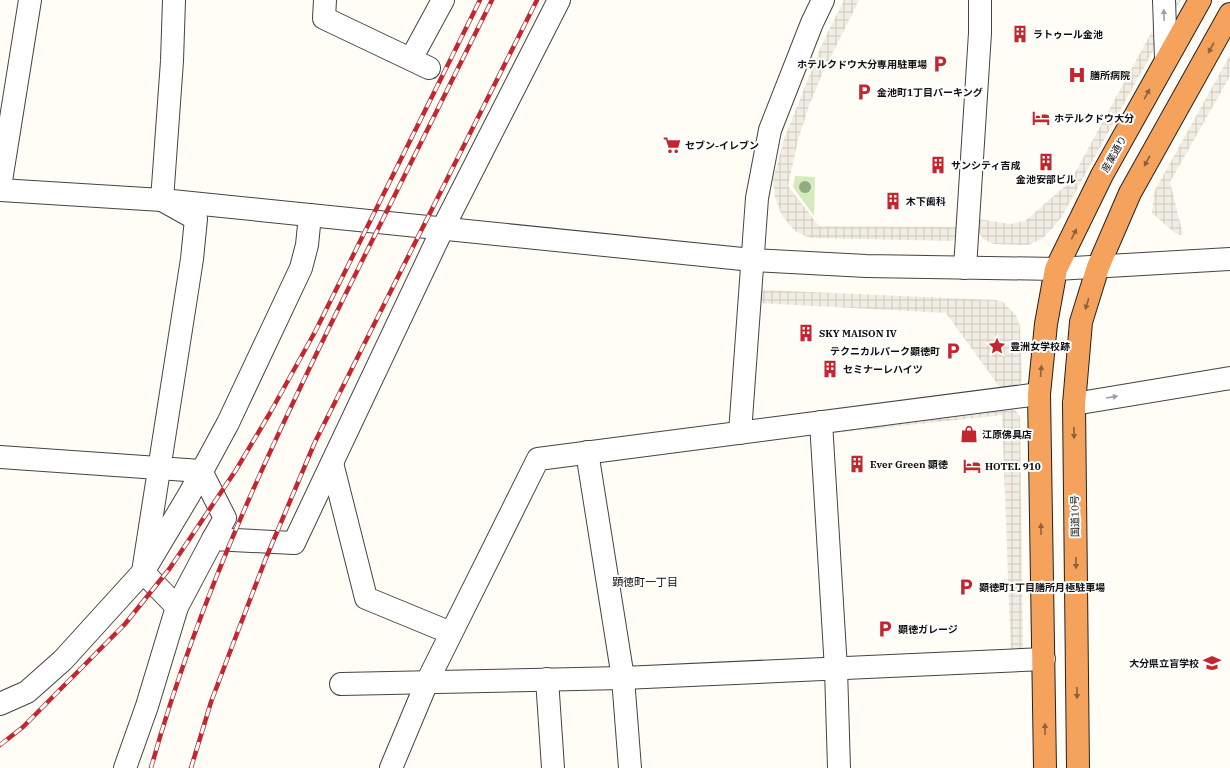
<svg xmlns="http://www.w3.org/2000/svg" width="1230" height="768" font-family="'IBM Plex Serif','Noto Sans JP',serif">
	<defs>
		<pattern id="plaza-grid" width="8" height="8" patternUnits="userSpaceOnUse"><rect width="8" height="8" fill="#f1ede2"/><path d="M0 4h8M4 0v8" fill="none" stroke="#cecac1"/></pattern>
	</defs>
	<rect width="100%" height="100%" fill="#fffdf5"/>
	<!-- green -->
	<polygon fill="#d5ebbd" points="795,176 815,177 814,216 793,187"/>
	<!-- plaza -->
	<g fill="url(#plaza-grid)">
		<polygon points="844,0 859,0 822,74 809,106 798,140 788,186 819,226 961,227 957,236 953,241 810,238 795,231 782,216 775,197 773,180 784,139 823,42"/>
		<polygon points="1169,0 1181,0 1061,218 1051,230 1042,239 1028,245 993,244 983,239 978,231 978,219 1010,224 1025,221 1070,182"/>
		<polygon points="1230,55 1230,76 1170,182 1183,235 1179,235 1175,233 1152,213 1154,192"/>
		<polygon points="764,290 996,300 1003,302 1016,315 1020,326 1022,376 1021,383 1016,387 1001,389 946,313 757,303 759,294"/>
		<polygon points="1013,407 1020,416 1023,652 1011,657 1002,415 835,433 834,428"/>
	</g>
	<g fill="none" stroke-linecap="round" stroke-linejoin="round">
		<!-- minor casing -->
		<g stroke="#444" stroke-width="24">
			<g id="minor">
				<polyline points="325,0 324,18 429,68"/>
				<polyline points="1164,0 1166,59"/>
				<polyline points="411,59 443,0"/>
				<polyline points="0,187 30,0"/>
				<polyline points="0,190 162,200 752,260 866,266 1056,269 1230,259"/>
				<polyline points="965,268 980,33 980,0"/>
				<polyline points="1074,404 1230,378"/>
				<polyline points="821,422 836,669 839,768"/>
				<polyline points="740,433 757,198 770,130 812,23 823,0"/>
				<polyline points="587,452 623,678 630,768"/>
				<polyline points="0,457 201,471 225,518 213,539"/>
				<polyline points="332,463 366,598 451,633"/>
				<polyline points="177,607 213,539 294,543 443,228 559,0"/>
				<polyline points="547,679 553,768"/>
				<polyline points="341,684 623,678 1044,659"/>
				<polyline points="0,704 27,692 63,660 143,572 189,495 228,423 301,268 307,245 310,215"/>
				<polyline points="125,768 147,706 177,607 143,572 192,259 196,219 162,200 172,61 174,0"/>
				<polyline points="391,768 427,682 538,459 1039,394"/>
			</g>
		</g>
		<!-- highway casing -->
		<g stroke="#222" stroke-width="24">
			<g id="highway">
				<polyline points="1045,768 1039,394 1046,324 1056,269 1102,175 1200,0"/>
				<polyline points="1078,768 1074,404 1081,322 1098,267 1130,193 1230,14"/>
			</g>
		</g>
		<!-- minor -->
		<use href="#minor" stroke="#fff" stroke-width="22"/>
		<!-- highway -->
		<use href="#highway" stroke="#f5a25d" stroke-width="22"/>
		<!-- rail casing -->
		<g stroke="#c4262e" stroke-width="4.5">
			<g id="rail">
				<polyline points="0,745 23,727 125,624 170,568 236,470 270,413 316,330 480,0"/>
				<path d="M 151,768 C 200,592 279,428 360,265 C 404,177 448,88 492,0"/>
				<polyline points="191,768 211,702 233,644 266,558 315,442 537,0"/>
			</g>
		</g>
		<!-- rail -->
		<use href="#rail" stroke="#fff" stroke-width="3" stroke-dasharray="9" stroke-linecap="butt"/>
	</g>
	<!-- trees -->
	<circle fill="#8dad7f" cx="805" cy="187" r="6"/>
	<!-- one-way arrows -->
	<defs><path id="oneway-solid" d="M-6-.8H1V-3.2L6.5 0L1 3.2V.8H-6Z"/></defs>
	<g fill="#a0a0a0">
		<use href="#oneway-solid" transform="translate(1164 15) rotate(-92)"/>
		<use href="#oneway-solid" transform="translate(1112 397) rotate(-9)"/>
	</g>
	<g fill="#8e613b">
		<use href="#oneway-solid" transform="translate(1211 48) rotate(119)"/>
		<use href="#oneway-solid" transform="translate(1147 94) rotate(-62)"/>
		<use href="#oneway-solid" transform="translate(1147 161) rotate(119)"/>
		<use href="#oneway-solid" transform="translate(1074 234) rotate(-64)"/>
		<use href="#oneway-solid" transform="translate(1087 304) rotate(107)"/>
		<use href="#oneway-solid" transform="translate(1041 371) rotate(-85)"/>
		<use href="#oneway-solid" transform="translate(1074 433) rotate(89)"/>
		<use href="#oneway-solid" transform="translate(1041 529) rotate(-91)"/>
		<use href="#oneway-solid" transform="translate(1076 563) rotate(89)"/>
		<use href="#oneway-solid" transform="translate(1077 693) rotate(89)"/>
		<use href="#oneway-solid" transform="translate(1045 729) rotate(-91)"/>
	</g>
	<!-- icons -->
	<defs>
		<g id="building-bare" transform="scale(1.38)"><path d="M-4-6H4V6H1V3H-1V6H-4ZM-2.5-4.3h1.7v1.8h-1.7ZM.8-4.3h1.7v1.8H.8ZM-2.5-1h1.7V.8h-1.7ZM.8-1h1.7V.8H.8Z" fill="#c4262e" stroke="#fff" stroke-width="2.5" paint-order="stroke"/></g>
		<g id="parking-bare" transform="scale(1.38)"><path d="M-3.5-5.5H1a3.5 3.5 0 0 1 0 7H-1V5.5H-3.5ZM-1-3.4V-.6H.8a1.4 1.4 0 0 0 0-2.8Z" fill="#c4262e" stroke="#fff" stroke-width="2.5" paint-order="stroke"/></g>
		<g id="hospital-bare" transform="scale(1.38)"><path d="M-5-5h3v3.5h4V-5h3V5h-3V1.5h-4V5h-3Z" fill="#c4262e" stroke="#fff" stroke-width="2.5" paint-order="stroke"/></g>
		<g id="hotel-bare" transform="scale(1.38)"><path d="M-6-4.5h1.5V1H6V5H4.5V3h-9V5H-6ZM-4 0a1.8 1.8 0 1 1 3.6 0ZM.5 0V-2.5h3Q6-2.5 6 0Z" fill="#c4262e" stroke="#fff" stroke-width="2.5" paint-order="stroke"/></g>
		<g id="supermarket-bare" transform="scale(1.38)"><path d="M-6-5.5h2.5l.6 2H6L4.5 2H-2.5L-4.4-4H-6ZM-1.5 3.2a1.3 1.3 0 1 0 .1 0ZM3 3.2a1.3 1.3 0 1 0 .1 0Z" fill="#c4262e" stroke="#fff" stroke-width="2.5" paint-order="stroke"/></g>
		<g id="sight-bare" transform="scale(1.38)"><path d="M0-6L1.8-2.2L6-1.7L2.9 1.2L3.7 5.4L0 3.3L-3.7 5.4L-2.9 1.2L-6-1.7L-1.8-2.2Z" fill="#c4262e" stroke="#fff" stroke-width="2.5" paint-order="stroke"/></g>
		<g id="shop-bare" transform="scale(1.38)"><path d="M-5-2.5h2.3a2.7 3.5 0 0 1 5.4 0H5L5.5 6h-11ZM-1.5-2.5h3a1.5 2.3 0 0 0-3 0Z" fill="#c4262e" stroke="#fff" stroke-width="2.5" paint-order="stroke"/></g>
		<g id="school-bare" transform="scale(1.38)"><path d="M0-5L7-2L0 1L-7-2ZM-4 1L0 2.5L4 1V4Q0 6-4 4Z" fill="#c4262e" stroke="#fff" stroke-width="2.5" paint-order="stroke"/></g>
	</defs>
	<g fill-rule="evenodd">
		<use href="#building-bare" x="1020" y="34"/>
		<use href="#parking-bare" x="940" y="64"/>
		<use href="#hospital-bare" x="1077" y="75"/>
		<use href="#parking-bare" x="864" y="92"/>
		<use href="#hotel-bare" x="1041" y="118"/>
		<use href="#supermarket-bare" x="672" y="145"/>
		<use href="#building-bare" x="1046" y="162"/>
		<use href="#building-bare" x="938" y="165"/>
		<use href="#building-bare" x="893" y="201"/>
		<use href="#building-bare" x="806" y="333"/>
		<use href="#sight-bare" x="997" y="346"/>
		<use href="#parking-bare" x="953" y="351"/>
		<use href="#building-bare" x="830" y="369"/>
		<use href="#shop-bare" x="969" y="434"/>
		<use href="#building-bare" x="857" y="464"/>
		<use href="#hotel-bare" x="972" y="466"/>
		<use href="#parking-bare" x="966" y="587"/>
		<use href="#parking-bare" x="885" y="629"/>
		<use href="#school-bare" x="1212" y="663"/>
	</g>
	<g text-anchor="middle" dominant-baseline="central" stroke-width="4" stroke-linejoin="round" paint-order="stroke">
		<!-- poi labels -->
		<g font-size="10" font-weight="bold" fill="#111" stroke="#fff" text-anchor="start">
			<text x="1033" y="34">ラトゥール金池</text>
			<text x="927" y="64" text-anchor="end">ホテルクドウ大分専用駐車場</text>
			<text x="1090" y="75">膳所病院</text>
			<text x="877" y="92">金池町1丁目パーキング</text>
			<text x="1054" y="118">ホテルクドウ大分</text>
			<text x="685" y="145">セブン-イレブン</text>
			<text x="951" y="165">サンシティ吉成</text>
			<text x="1046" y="179" text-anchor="middle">金池安部ビル</text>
			<text x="906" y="201">木下歯科</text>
			<text x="819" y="333">SKY MAISON IV</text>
			<text x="1010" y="346">豊洲女学校跡</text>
			<text x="940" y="351" text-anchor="end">テクニカルパーク顕徳町</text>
			<text x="843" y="369">セミナーレハイツ</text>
			<text x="982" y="434">江原佛具店</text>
			<text x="870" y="464">Ever Green 顕徳</text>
			<text x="985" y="466">HOTEL 910</text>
			<text x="979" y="587">顕徳町1丁目膳所月極駐車場</text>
			<text x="898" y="629">顕徳ガレージ</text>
			<text x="1199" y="663" text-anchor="end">大分県立盲学校</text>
		</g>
		<!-- street labels -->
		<g font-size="10" fill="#111" stroke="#fff">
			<text transform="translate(1114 154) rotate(-61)">産業通り</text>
			<text transform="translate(1075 516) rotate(-91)">国道10号</text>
		</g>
		<!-- neighbourhood labels -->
		<g font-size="11" fill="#111" stroke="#fff">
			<text x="645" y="582">顕徳町一丁目</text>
		</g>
	</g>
</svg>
